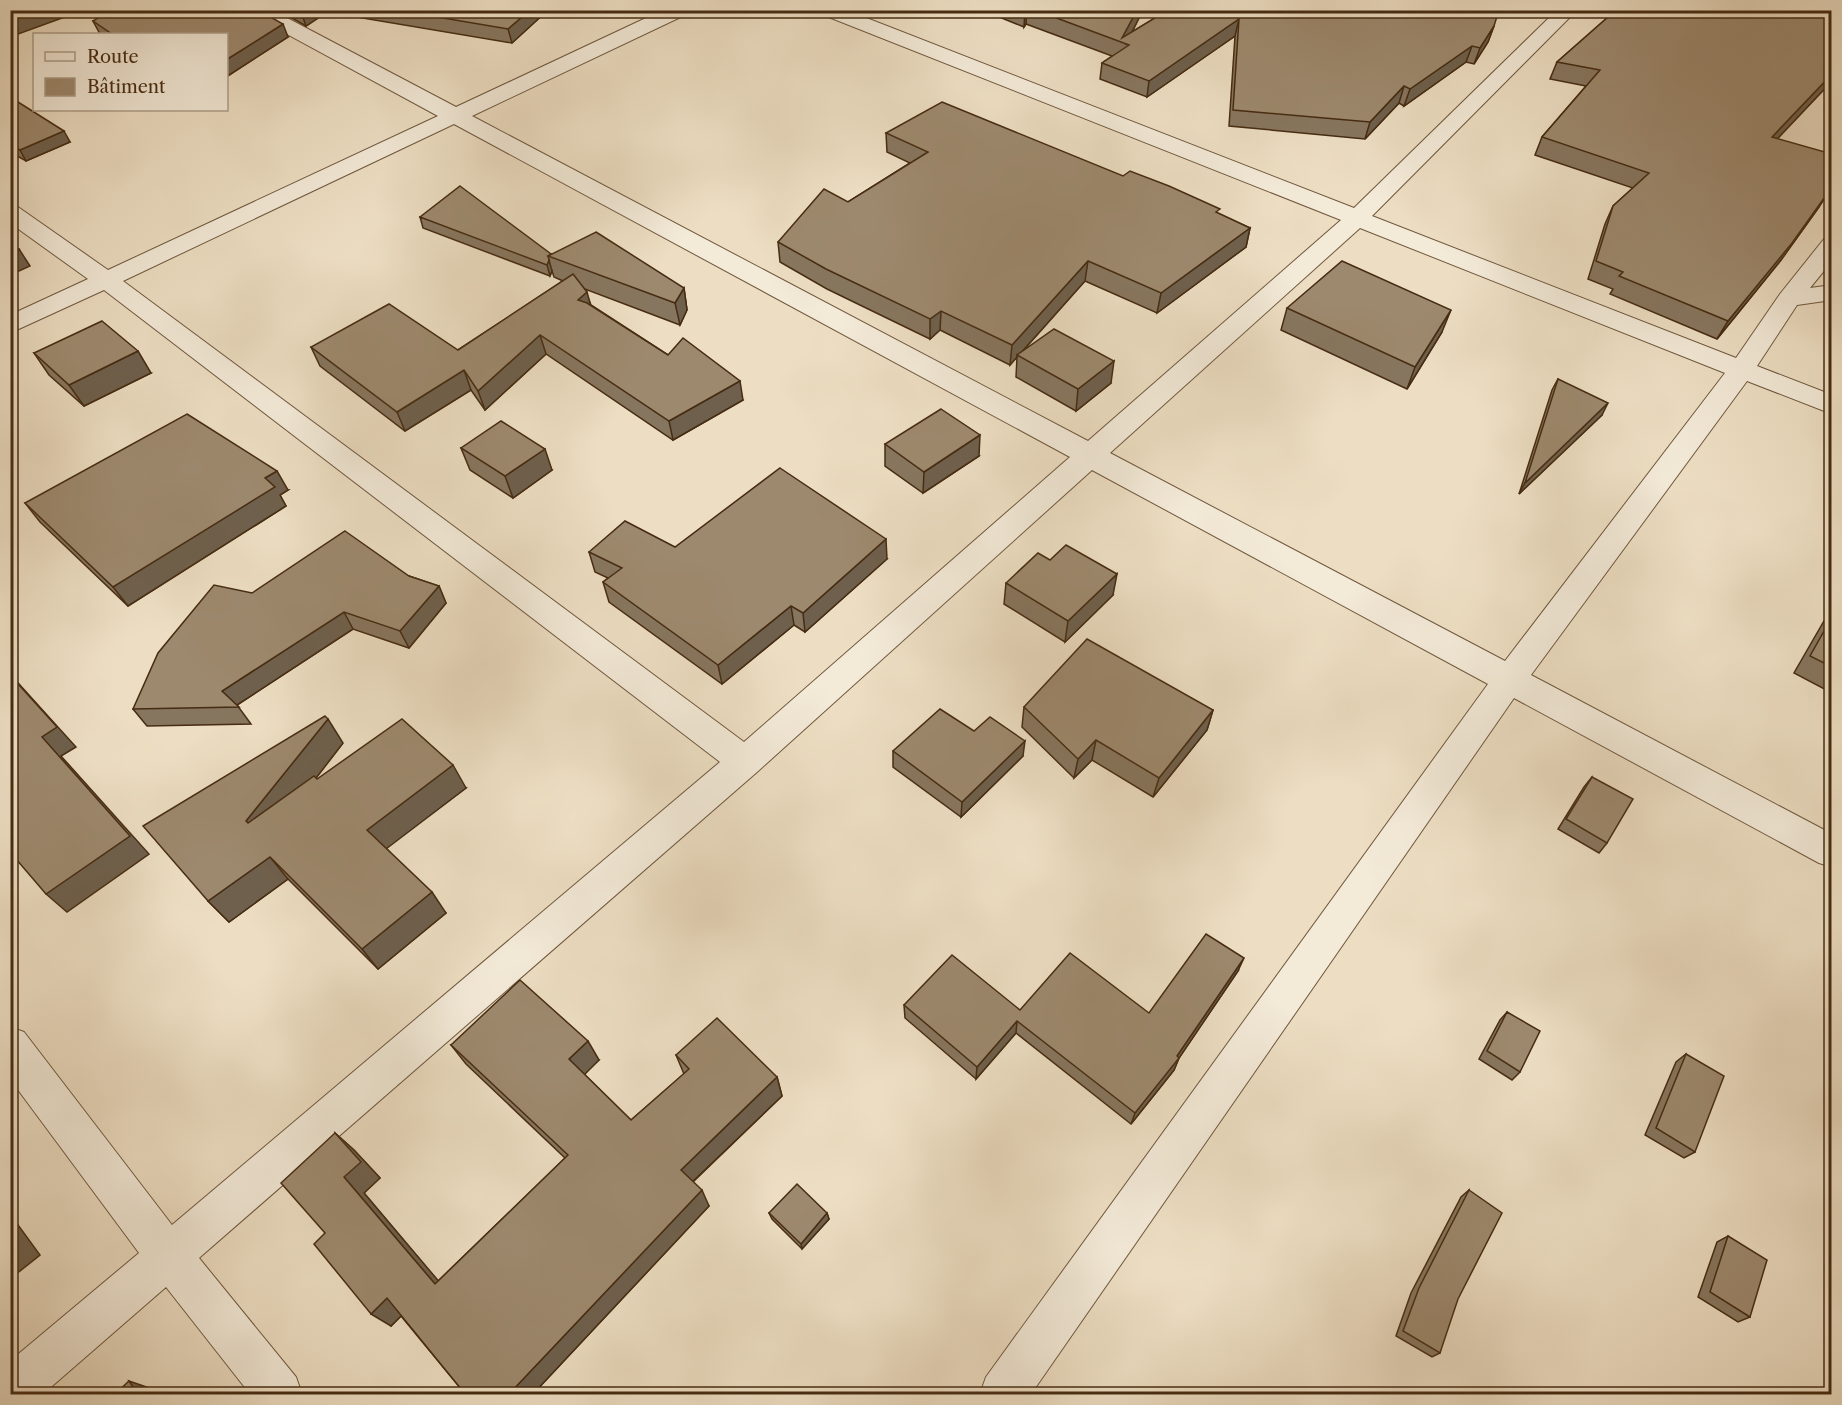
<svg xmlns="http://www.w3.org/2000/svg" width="1842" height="1405" font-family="'Libre Caslon Text',serif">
	<rect width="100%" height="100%" fill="#eddec3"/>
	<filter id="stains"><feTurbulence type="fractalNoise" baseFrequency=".00333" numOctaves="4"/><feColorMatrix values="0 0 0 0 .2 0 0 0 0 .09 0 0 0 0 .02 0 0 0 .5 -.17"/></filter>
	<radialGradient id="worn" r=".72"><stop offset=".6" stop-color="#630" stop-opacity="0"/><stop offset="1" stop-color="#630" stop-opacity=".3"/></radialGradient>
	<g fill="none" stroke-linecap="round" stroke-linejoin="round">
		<!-- minor casing -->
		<g stroke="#70583e" stroke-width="2">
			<path id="minor" d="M 248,10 L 272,10 L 456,107 L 663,10 L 689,10 L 687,14 L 472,116 L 1088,441 L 1341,220 L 821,14 L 819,10 L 846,10 L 1354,208 L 1557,10 L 1577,10 L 1372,216 L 1736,358 L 1780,294 L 1824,239 L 1832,237 L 1832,261 L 1810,288 L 1832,285 L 1832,300 L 1797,305 L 1757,366 L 1832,395 L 1832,414 L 1747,381 L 1531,675 L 1832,834 L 1832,867 L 1819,863 L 1514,698 L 1031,1394 L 980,1394 L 986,1377 L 1488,684 L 1092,470 L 757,772 L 199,1258 L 296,1377 L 302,1394 L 250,1394 L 166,1287 L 43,1394 L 10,1394 L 10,1361 L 139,1253 L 10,1079 L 10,1027 L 24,1032 L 172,1225 L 720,762 L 104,290 L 10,333 L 10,315 L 88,279 L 10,223 L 10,205 L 18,207 L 108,270 L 438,116 L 250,14 ZM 454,124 L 1070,457 L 744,742 L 123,281 ZM 1360,228 L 1725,373 L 1505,661 L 1110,453 Z"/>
		</g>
		<!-- minor -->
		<use href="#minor" fill="#f3ead8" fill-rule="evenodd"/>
	</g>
	<!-- wall -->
	<g fill="#87765f" stroke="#462c12" stroke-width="1.5">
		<polygon points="278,10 548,10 512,43 327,12 306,26"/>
		<polygon points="982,10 1143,10 1132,32 1168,10 1494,26 1488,42 1474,64 1466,62 1404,106 1399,103 1365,139 1229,126 1235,36 1147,97 1100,79 1102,63 1112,56 1026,24 1024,27"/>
		<polygon points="1616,10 1807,10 1832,81 1777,139 1819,207 1781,260 1717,339 1610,294 1613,289 1588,279 1605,224 1613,206 1633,188 1535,155 1542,137 1586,86 1550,79 1557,62"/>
		<polygon points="93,21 288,37 226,77 226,34 100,34"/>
		<polygon points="10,97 70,142 26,161 10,152"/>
		<polygon points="886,133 1123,176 1219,214 1250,228 1246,247 1157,313 1085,281 1022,352 1111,383 1076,411 1016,377 1017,357 1010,365 940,330 930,339 827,289 780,262 778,242 848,202 910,163 887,152"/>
		<polygon points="420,217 551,254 684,288 687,310 680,325 585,289 591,305 668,355 743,400 673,440 546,354 485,410 471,390 405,431 320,366 311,347 458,350 563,281 554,277 552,271 550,276 423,228"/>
		<polygon points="1287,308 1442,332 1407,389 1281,330"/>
		<polygon points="34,353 151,373 84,406 49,375"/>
		<polygon points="1558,379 1602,415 1519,494 1552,390"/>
		<polygon points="885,444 979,456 923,493 885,466"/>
		<polygon points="461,448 552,470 513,498 470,470"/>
		<polygon points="288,490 280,495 286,506 128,606 40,522 25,503"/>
		<polygon points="675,547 887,559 805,632 794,625 722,684 609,602 603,582 608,578 595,572 589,552"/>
		<polygon points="409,576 439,586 446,603 409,648 353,629 237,705 251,724 147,726 133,709 252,593"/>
		<polygon points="1006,583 1113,595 1065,642 1004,604"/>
		<polygon points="1832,607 1832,693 1794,673"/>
		<polygon points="1024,707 1213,710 1207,730 1153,797 1092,760 1074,778 1022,727"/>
		<polygon points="974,731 1023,756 961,817 893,767 893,751"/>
		<polygon points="343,743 316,778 317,779 466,788 386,848 446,913 378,969 288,879 229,922 208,901"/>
		<polygon points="1592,777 1607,843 1599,853 1558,829 1584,787"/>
		<polygon points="1238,971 1179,1058 1174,1070 1131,1124 1016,1033 976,1079 905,1018 904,1005 1020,1010 1149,1013"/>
		<polygon points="1507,1012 1520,1072 1512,1080 1479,1059 1500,1020"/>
		<polygon points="451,1045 599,1060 584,1074 631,1120 684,1074 676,1055 777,1077 782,1096 693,1182 709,1206 532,1395 466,1395 401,1316 391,1326 325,1233 335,1133 354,1150 380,1178 364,1193 438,1281 565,1158 466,1064"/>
		<polygon points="1686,1054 1695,1152 1684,1158 1645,1135 1676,1062"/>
		<polygon points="1469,1190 1440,1353 1432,1357 1396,1336 1411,1293 1461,1197"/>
		<polygon points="769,1213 827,1213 829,1219 802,1249 772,1219"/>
		<polygon points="1728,1236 1750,1317 1738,1322 1698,1297 1717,1242"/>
	</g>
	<!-- shaded-wall -->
	<g fill="#6e604d" stroke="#462c12" stroke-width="1.5">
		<polygon points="39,10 84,10 10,37 10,21"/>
		<polygon points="303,10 327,10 327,12 306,26 301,12"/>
		<polygon points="530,10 548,10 512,43 508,29"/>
		<polygon points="1025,10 1027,10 1026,24 1024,27"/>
		<polygon points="1137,10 1143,10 1126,44 1122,38"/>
		<polygon points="1239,19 1235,36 1147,97 1149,81"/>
		<polygon points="283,24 288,37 226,77 226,60"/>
		<polygon points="1494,26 1488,42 1474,64 1480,48"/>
		<polygon points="1472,46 1466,62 1404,106 1410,89"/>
		<polygon points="1832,74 1832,81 1763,154 1772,137"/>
		<polygon points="1404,86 1399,103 1365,139 1370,122"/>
		<polygon points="64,131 70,142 26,161 20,150"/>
		<polygon points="1830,190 1819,207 1781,260 1717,339 1728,321"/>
		<polygon points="1250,228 1246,247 1157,313 1161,293"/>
		<polygon points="19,249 30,266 10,275 10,253"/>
		<polygon points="549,260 552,271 550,276 547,265"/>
		<polygon points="1088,261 1085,281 1018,356 1017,355 1017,357 1010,365 1012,345"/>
		<polygon points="684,288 687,310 680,325 675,303"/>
		<polygon points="587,292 592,311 578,300"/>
		<polygon points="1451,310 1442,332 1407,389 1415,367"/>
		<polygon points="941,311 940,330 930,339 930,319"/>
		<polygon points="540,335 546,354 485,410 478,391"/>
		<polygon points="138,351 151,373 84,406 69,385"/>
		<polygon points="1114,361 1111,383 1076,411 1078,389"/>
		<polygon points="464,370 471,390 405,431 397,412"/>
		<polygon points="740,381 743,400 673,440 669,421"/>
		<polygon points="1608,403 1602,415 1519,494 1525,483"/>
		<polygon points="980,435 979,456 923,493 924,472"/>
		<polygon points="545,449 552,470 513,498 505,476"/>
		<polygon points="277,471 288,490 280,495 286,506 128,606 113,587 265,478"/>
		<polygon points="886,539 887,559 805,632 803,613"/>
		<polygon points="1117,574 1113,595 1065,642 1068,621"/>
		<polygon points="439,586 446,603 409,648 400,631"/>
		<polygon points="791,606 794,625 722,684 718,665"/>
		<polygon points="344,612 353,629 234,707 222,691"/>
		<polygon points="10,674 76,747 61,756 149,854 67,912 46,894 42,737"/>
		<polygon points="1213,710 1207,730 1153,797 1159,778"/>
		<polygon points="328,719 343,743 265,844 246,821"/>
		<polygon points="1096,740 1092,760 1074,778 1078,759"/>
		<polygon points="1025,741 1023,756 961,817 962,802"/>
		<polygon points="453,765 466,788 382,852 367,830"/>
		<polygon points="270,857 288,879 229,922 208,901"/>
		<polygon points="432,892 446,913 378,969 362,949"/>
		<polygon points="1244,958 1238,971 1179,1058 1174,1070 1131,1124 1135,1113 1177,1056"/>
		<polygon points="1017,1021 1016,1033 976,1079 977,1067"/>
		<polygon points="588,1041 599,1060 581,1078 569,1059"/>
		<polygon points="777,1077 782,1096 689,1185 681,1170"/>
		<polygon points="335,1133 354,1150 380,1178 364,1193 452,1297 435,1284 344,1177"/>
		<polygon points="702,1190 709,1206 532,1395 508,1395"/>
		<polygon points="827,1213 829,1219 802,1249 801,1244"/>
		<polygon points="10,1214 40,1255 10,1279"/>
		<polygon points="387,1298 406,1311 391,1326 371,1314"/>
		<polygon points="129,1381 152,1389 157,1395 138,1395"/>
	</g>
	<!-- building -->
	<g fill="#9d896e" stroke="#462c12" stroke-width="1.5">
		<polygon points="10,10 39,10 10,21"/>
		<polygon points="110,10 258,10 283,24 226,60 226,34 112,34 93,21"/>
		<polygon points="396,10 530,10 508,29"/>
		<polygon points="1035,10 1137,10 1122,38 1168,10 1499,10 1494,26 1480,48 1472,46 1410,89 1404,86 1370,122 1233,110 1239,19 1149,81 1102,63 1129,45"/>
		<polygon points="1616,10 1712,10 1715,11 1715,10 1805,10 1832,17 1832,42 1828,45 1832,46 1832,74 1772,137 1832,154 1832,187 1792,243 1728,321 1619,276 1623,272 1596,261 1613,206 1649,173 1542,137 1600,70 1557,62"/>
		<polygon points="10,97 64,131 20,150 10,145"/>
		<polygon points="942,102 1123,176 1130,171 1169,186 1220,209 1216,212 1250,228 1161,293 1088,261 1012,345 941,311 930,319 826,269 778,242 824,189 848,202 928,152 886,133"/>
		<polygon points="460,186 551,254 548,256 549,260 547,265 420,217"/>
		<polygon points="596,232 684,288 675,303 548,256"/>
		<polygon points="10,243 19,249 10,253"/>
		<polygon points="1342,261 1451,310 1415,367 1287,308"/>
		<polygon points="573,274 587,292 578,300 587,303 668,355 683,338 740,381 669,421 540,335 478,391 464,370 397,412 311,347 389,304 458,350"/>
		<polygon points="102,321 138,351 69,385 34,353"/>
		<polygon points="1054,329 1114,361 1078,389 1017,355"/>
		<polygon points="1558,379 1608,403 1525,483"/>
		<polygon points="941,409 980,435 924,472 885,444"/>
		<polygon points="187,414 277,471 265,478 275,487 113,587 25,503"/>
		<polygon points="501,421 545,449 505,476 461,448"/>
		<polygon points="780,468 886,539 803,613 791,606 718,665 603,582 622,568 589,552 625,521 675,547"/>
		<polygon points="345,531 409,576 439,586 400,631 344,612 222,691 239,707 133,709 158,653 214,585 252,593"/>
		<polygon points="1066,545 1117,574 1068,621 1006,583 1038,553 1050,560"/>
		<polygon points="1832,617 1832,667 1810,656"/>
		<polygon points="1087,639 1213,710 1159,778 1096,740 1078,759 1024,707"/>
		<polygon points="10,675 57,727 42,737 130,836 46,894 10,852"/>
		<polygon points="940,709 974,731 990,717 1025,741 962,802 893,751"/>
		<polygon points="325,716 328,719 246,821 248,823 314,776 317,779 402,719 453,765 367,830 432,892 362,949 270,857 208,901 143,826"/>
		<polygon points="1592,777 1633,799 1607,843 1566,819"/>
		<polygon points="1206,934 1244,958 1177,1056 1179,1058 1135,1113 1017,1021 977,1067 904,1005 952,955 1020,1010 1070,953 1149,1013"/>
		<polygon points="520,980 588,1041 569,1059 631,1120 689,1069 676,1055 717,1018 777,1077 681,1170 702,1190 508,1395 466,1395 387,1298 371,1314 314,1244 325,1233 281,1183 335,1133 361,1162 344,1177 435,1284 568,1155 451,1045"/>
		<polygon points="1507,1012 1540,1031 1520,1072 1487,1051"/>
		<polygon points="1686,1054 1724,1076 1695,1152 1656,1128"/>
		<polygon points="797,1184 827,1213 801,1244 769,1213"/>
		<polygon points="1469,1190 1502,1213 1458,1299 1440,1353 1403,1331 1419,1288"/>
		<polygon points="1728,1236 1767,1260 1750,1317 1710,1292"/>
		<polygon points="10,1239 14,1244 10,1247"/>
		<polygon points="129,1381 138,1395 114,1395"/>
	</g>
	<!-- margin -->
	<rect width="1842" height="1405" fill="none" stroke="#eddec3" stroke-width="36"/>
	<rect x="12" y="12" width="1818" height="1381" fill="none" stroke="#462c12" stroke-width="3"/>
	<rect x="18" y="18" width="1806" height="1369" fill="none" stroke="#462c12" stroke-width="1.5"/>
	<!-- legend -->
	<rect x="33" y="33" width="195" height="78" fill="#f3ead8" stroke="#ae9e89" stroke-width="1.5"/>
	<rect x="45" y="52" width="30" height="9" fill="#f3ead8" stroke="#ae9e89" stroke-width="1.5"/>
	<text x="87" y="63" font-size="18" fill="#462c12">Route</text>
	<rect x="45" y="78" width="30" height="18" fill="#9d896e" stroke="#ae9e89" stroke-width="1.5"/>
	<text x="87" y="93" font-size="18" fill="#462c12">Bâtiment</text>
	<rect width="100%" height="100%" filter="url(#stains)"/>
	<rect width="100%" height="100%" fill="url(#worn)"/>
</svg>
